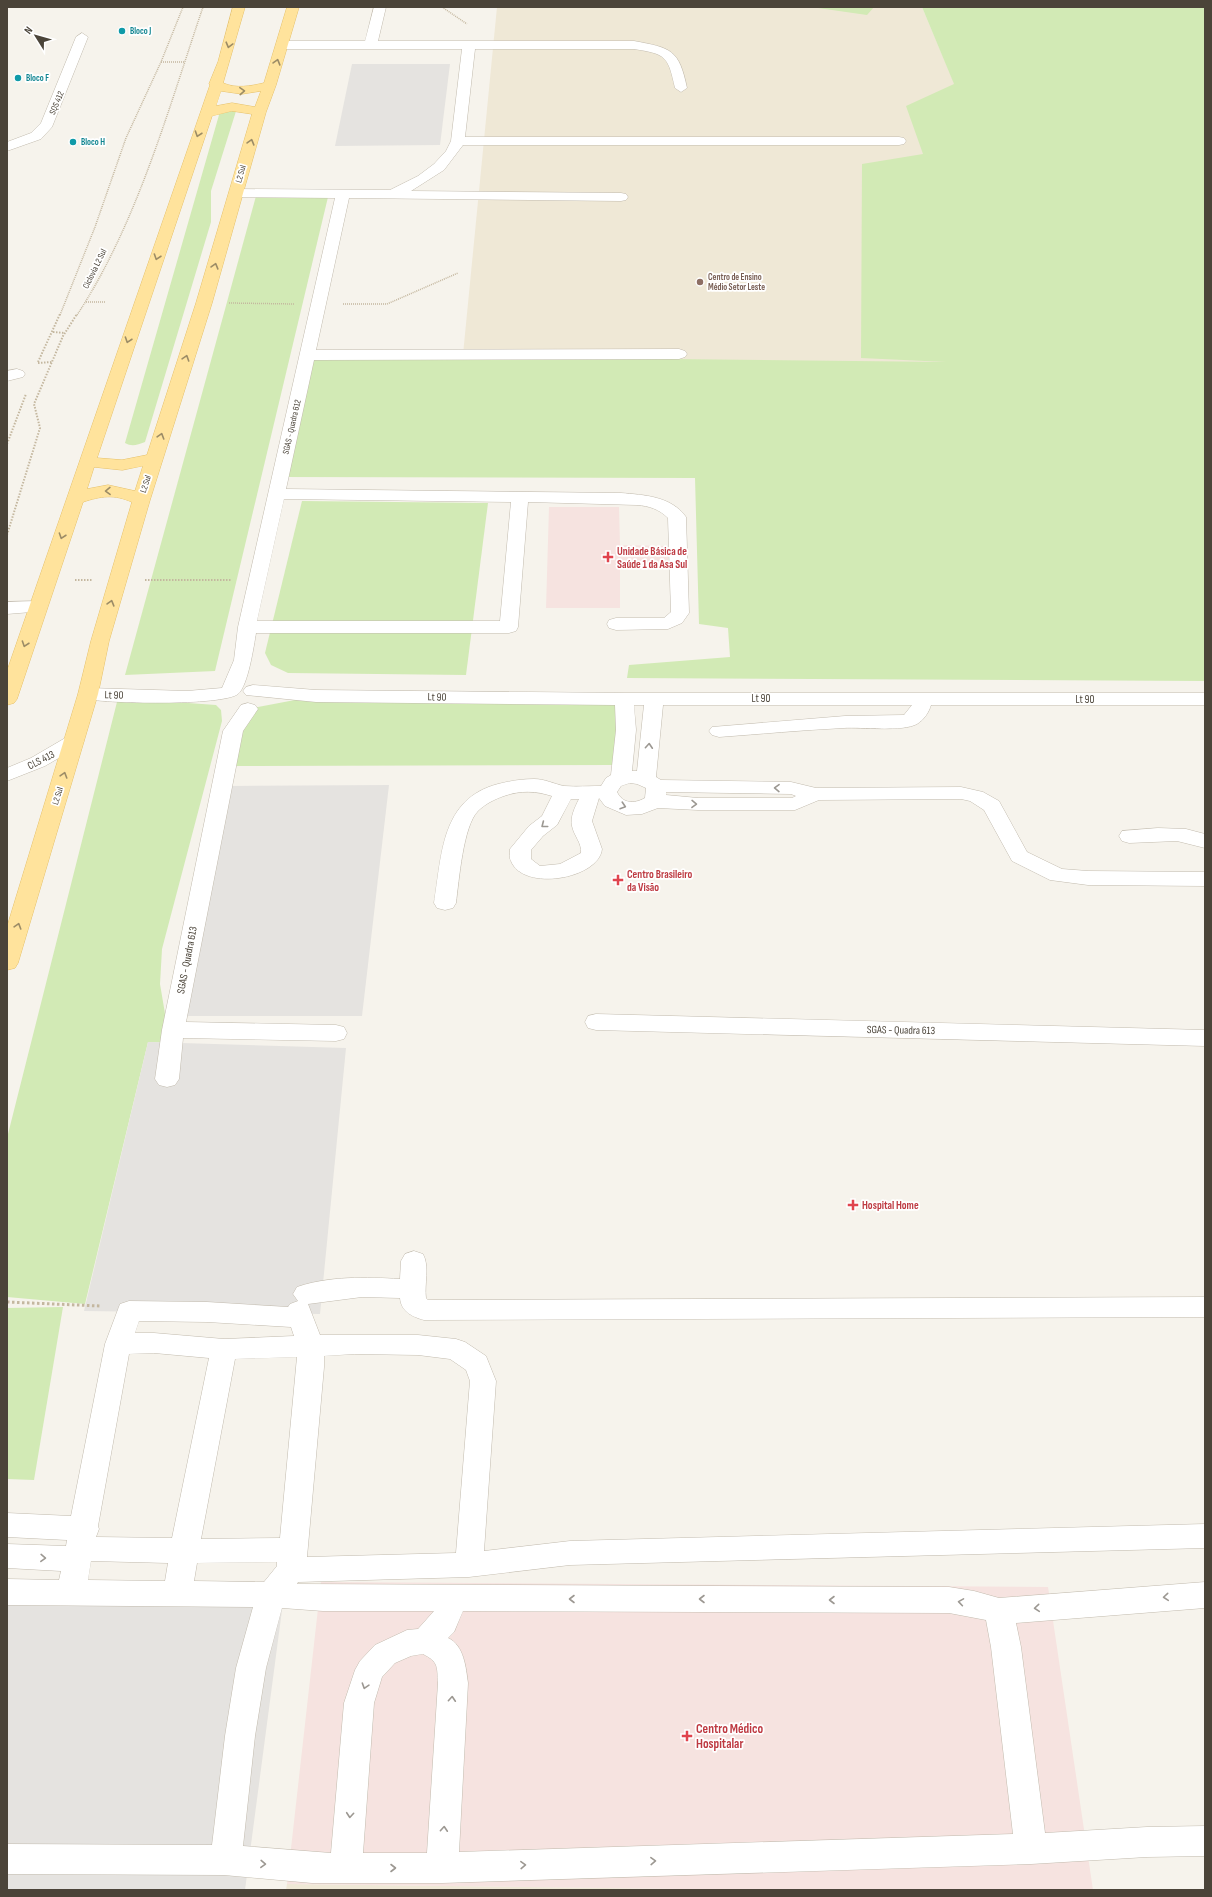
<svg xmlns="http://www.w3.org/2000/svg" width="1212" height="1897" font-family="'Sofia Sans Condensed',sans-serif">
	<rect width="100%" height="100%" fill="#f6f3ec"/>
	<!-- education -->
	<g fill="#efe8d6">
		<polygon points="497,7 922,7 997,185 958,379 461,375"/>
		<polygon points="287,1884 760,1890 286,1890"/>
	</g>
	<!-- medical -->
	<g fill="#f6e3e0">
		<polygon points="549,507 619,507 620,545 668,546 668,569 620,569 620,608 546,608"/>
		<polygon points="321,1582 1048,1587 1093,1890 760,1890 287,1884"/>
	</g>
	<!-- green -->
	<g fill="#d2eab5">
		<polygon points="811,7 874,7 867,15"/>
		<polygon points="922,7 1205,7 1205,681 627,678 629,665 730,657 728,628 699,624 695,478 280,477 308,355 946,362 861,358 862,164 923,154 906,106 954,84"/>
		<path d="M 221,108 L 237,108 L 211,191 L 211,222 L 145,442 C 137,445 132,447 125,443 Z"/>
		<polygon points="256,196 328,197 215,671 125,675"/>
		<polygon points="302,501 488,503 466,675 288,673 271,665 265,653"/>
		<polygon points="316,696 624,699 613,765 226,766 248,709"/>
		<polygon points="118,698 216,705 221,710 222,721 162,949 160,984 170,1043 148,1042 85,1304 7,1297 7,1138"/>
		<polygon points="63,1307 34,1480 7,1479 7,1308"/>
	</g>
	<!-- parking -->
	<g fill="#e5e3e0">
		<polygon points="352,64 450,64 440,145 335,146"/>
		<polygon points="389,785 362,1016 185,1016 231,786"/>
		<polygon points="148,1042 346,1048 320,1314 84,1311"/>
		<polygon points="7,1584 284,1595 245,1890 7,1890"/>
	</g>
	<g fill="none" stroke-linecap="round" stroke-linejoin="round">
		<!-- minor casing -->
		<g stroke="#c2bbae" stroke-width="1">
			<g id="minor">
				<path d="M 374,7 L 386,7 L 378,41 L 634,41 C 671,48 679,49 687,88 L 681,92 L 675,88 C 668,56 666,54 634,49 L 475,49 L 465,137 L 899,137 L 904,138 L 906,141 L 904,144 L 899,145 L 463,145 L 444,170 L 411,191 L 621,193 L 626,194 L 628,197 L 626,200 L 621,201 L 349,198 L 316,350 L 679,349 L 685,351 L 687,354 L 685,357 L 679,359 L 314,360 L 286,489 L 621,493 C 644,495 671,496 686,517 L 689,613 L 682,623 L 668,629 L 616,630 L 609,628 L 607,624 L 609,620 L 616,618 L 664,618 L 671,612 L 668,518 C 659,509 649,506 637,505 L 528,502 L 518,627 L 516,631 L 509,633 L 256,633 C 254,645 248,686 238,694 C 223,706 103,704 81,698 L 78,694 L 81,690 L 88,688 L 187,691 L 222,688 L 234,660 L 238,627 L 335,198 L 236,197 L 231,196 L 229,193 L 231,190 L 236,189 L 390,190 L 418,176 L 434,164 L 446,151 L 451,141 L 462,49 L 282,49 L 276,45 L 282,41 L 365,41 ZM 284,499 L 511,502 L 500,621 L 257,621 Z"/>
				<polygon points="82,33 88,37 52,127 41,139 7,151 7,142 31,133 41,123 76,37"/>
				<polygon points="17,369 23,371 25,374 23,377 7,381 7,371"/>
				<polygon points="38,601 44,603 47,607 44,611 7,614 7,602"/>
				<path d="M 253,685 L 316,690 L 624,693 L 1205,693 L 1205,705 L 931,705 C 929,712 924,720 917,724 C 903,732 861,727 844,728 C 802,730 761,734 719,737 L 712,735 L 709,731 L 712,727 L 845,716 L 904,715 L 912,705 L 663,705 L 656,777 L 661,780 L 791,782 L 816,788 L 961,787 L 983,792 L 999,801 L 1027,852 L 1062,869 L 1088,871 L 1205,872 L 1205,886 L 1088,885 L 1050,880 L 1012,861 L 984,810 L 970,801 L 961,799 L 819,800 L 795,810 L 698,810 L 658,808 L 642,814 L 626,815 L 605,806 L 599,798 L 592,821 L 602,849 C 599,879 523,892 511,861 C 509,858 510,853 510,849 L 529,826 L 542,816 L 552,796 C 536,791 521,790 504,796 C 495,799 485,804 478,811 C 463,826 459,881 456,903 L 453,908 L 445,910 L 437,908 L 434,903 C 442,854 441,799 498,784 C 510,781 522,779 534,779 C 545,779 554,784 564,786 C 576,787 589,786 601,786 L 606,778 L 611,775 L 616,730 L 615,705 L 316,702 L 246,695 L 243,691 L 246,687 ZM 634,705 L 644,705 L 637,771 L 632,771 L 636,730 ZM 630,783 L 637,784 L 646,788 L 645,798 C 634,804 623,804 617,792 L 621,786 ZM 666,792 L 791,794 L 796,796 L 792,798 L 698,798 L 666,795 ZM 571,799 L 579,799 C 575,807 570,817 572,826 C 574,836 582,843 581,853 L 560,864 L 540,866 L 531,859 L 531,850 L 543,836 L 557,825 Z"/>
				<polygon points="248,703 255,705 258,709 243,731 186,1022 336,1025 344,1027 347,1033 344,1039 336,1041 183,1038 179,1079 175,1085 167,1087 159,1085 155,1079 162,1030 223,731 241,705"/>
				<polygon points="74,735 81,737 84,741 81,745 45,766 7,781 7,768 31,758 67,737"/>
				<polygon points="1158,828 1186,829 1205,834 1205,848 1177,841 1129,843 1122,841 1119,836 1122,831"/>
				<polygon points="596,1014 1205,1030 1205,1046 596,1030 588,1028 585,1022 588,1016"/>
				<path d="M 414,1251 L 423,1254 C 430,1267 424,1284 426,1298 L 428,1300 L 1205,1297 L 1205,1317 L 424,1320 C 413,1317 401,1312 400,1298 L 362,1297 L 308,1304 L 320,1335 L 418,1335 L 456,1339 L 465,1342 L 486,1356 L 496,1381 L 484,1551 L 570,1541 L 1205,1524 L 1205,1548 L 570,1565 L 469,1577 L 298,1582 L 297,1584 L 949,1587 L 974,1591 L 999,1598 L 1205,1582 L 1205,1608 L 1016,1623 L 1021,1647 L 1045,1833 L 1147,1827 L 1205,1826 L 1205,1856 L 1147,1857 L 1031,1864 L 442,1883 L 312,1883 L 224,1875 L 7,1874 L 7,1844 L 212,1845 L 213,1837 L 225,1736 L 236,1668 L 253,1607 L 7,1605 L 7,1579 L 59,1580 L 61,1571 L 7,1568 L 7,1544 L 66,1546 L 67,1540 L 7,1537 L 7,1513 L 71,1516 L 105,1344 L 120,1304 L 129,1301 L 207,1302 L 288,1307 L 290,1304 L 298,1301 L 293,1294 L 297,1287 C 329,1276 366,1277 400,1279 L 401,1261 L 405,1254 ZM 139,1321 L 207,1322 L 291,1327 L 294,1336 L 224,1339 L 154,1333 L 135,1333 ZM 154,1353 L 209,1358 L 172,1538 L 96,1537 L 99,1529 L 98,1526 L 129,1354 ZM 355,1354 L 418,1355 L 450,1359 L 466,1370 L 470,1381 L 456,1553 L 307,1557 L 324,1367 L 324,1356 ZM 297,1357 L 280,1538 L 201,1539 L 235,1359 ZM 91,1561 L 168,1563 L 165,1581 L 88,1580 ZM 277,1562 L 277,1566 L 264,1582 L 194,1581 L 197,1563 ZM 282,1608 L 323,1611 L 434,1611 L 418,1629 L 407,1630 L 375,1645 L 360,1661 L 355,1670 L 344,1703 L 331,1853 L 243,1846 L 255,1736 L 266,1668 ZM 463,1611 L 949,1613 L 986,1620 L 991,1647 L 1013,1834 L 459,1852 L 468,1683 C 466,1668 464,1645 448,1638 L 454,1632 ZM 423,1654 C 439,1662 437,1667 438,1683 L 427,1853 L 363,1853 L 374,1703 L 382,1677 L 395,1663 L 411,1656 Z"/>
			</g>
		</g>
		<!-- major casing -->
		<g stroke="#e6c16a" stroke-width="1">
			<path id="major" d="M 233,7 L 245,7 L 223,83 C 236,89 251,86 264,83 L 287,7 L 299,7 L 276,85 L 266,112 L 212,303 L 150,500 L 109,641 L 98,694 L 18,963 L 15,968 L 7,970 L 7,927 L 78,694 L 91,641 L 132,502 C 114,494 101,496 83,502 L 17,699 L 14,703 L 7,705 L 7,671 L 210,85 L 209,84 L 218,62 ZM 221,91 L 242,94 L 261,91 L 255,107 L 232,103 L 216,106 ZM 232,111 L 252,114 L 196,303 L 147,455 L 122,460 L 97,458 L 212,116 ZM 143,466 L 135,491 L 108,485 L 87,489 L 94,467 L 122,470 Z"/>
		</g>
		<!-- path-far2 -->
		<g stroke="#c4b79f" stroke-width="1.5" stroke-dasharray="1 1" stroke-linecap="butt">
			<polyline points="442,7 467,24"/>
			<polyline points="161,62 184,62"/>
			<polyline points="86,302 105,302"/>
			<polyline points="229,303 294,304"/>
			<polyline points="343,304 387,304 458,273"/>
			<polyline points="60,315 95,227 126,138 161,62 183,7"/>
			<path d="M 77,315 C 137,224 168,110 203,7"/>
		</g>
		<!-- path-far1 -->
		<g stroke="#c4b79f" stroke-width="2" stroke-dasharray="1.5 1.5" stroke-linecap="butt">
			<polyline points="53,332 65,333"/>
			<polyline points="38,362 60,314"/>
			<polyline points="38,363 52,362"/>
			<polyline points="7,444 26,394"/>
			<polyline points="7,535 40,428 34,404 63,336 77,314"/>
			<polyline points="75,580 92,580"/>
			<polyline points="145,580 232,580"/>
		</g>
		<!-- path -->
		<polyline stroke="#c4b79f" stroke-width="3" stroke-dasharray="2.5 2.5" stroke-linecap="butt" points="7,1302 100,1306"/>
		<!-- minor -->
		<use href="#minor" fill="#fff" fill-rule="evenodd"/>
		<!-- major -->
		<use href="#major" fill="#ffe39c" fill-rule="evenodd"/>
	</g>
	<!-- one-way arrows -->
	<defs><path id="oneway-chevron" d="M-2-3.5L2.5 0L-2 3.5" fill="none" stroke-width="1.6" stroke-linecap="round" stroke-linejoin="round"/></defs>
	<g stroke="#9c8c66">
		<use href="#oneway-chevron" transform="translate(229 45) rotate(105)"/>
		<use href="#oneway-chevron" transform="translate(277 62) rotate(-74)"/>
		<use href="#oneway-chevron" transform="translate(242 91) rotate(-3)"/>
		<use href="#oneway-chevron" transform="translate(198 134) rotate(109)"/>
		<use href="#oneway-chevron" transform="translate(251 142) rotate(-74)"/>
		<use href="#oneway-chevron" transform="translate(157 257) rotate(109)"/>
		<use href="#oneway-chevron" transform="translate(215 266) rotate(-74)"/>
		<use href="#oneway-chevron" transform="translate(128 340) rotate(109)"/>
		<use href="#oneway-chevron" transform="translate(186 358) rotate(-72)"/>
		<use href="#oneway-chevron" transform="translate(161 436) rotate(-73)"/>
		<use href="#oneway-chevron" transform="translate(108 491) rotate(179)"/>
		<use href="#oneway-chevron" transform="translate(62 536) rotate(109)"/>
		<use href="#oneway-chevron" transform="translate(111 603) rotate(-74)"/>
		<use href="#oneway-chevron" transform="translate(25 644) rotate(109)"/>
		<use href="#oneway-chevron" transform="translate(64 775) rotate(-73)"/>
		<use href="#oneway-chevron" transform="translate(18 926) rotate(-73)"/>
	</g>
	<g stroke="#9c9892">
		<use href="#oneway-chevron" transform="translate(649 746) rotate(-86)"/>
		<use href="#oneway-chevron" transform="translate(777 788) rotate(-179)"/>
		<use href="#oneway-chevron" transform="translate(694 804) rotate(1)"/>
		<use href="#oneway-chevron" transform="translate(623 806) rotate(18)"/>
		<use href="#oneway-chevron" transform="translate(544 825) rotate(142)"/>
		<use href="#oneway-chevron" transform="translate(43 1558) rotate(2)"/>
		<use href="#oneway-chevron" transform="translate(1166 1597) rotate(175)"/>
		<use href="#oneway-chevron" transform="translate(572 1599) rotate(-180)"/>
		<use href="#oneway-chevron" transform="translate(702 1599) rotate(-180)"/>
		<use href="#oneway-chevron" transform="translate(832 1600) rotate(-180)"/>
		<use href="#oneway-chevron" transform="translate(961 1602) rotate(-171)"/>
		<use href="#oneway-chevron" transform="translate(1037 1608) rotate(175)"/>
		<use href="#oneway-chevron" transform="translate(365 1686) rotate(108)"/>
		<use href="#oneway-chevron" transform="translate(452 1699) rotate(-86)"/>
		<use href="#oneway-chevron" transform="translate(350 1815) rotate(95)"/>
		<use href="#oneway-chevron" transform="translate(444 1829) rotate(-86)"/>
		<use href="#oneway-chevron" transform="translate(653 1861) rotate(-2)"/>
		<use href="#oneway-chevron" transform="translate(263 1864) rotate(2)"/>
		<use href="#oneway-chevron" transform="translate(523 1865) rotate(-2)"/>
		<use href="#oneway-chevron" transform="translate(393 1868)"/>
	</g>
	<!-- markers -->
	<g fill="#0f9aa8" stroke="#fff" stroke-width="1.5">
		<circle cx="122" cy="31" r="4"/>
		<circle cx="18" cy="78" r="4"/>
		<circle cx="73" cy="142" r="4"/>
	</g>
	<circle fill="#8d6e63" stroke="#fff" stroke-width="1.5" cx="700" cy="282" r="4"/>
	<g fill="#e0444e" stroke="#fff" stroke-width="1.5">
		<path d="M606 551h4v4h4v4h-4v4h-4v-4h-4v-4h4z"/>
		<path d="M616 874h4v4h4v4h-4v4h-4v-4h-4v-4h4z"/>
		<path d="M851 1199h4v4h4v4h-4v4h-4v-4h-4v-4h4z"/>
		<path d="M685 1730h4v4h4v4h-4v4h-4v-4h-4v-4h4z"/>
	</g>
	<g text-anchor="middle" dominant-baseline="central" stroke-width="3.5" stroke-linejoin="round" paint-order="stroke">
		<!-- far-culture labels -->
		<g font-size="9" font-weight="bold" fill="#0d838f" stroke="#fff" text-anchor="start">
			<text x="130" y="31">Bloco J</text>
			<text x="26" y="78">Bloco F</text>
			<text x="81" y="142">Bloco H</text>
		</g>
		<!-- far-street labels -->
		<g font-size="9" fill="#4b4439" stroke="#fff">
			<text transform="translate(57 103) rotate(-67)">SQS 412</text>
			<text transform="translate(241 174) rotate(-74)">L2 Sul</text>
			<text transform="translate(95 269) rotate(-64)">Ciclovia L2 Sul</text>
			<text transform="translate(292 427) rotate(-77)">SGAS - Quadra 612</text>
			<text transform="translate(146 484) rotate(-72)">L2 Sul</text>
			<text transform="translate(58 796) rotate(-73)">L2 Sul</text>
		</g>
		<!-- far-education labels -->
		<g font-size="9" font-weight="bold" fill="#785e54" stroke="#fff" text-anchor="start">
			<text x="708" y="277">Centro de Ensino<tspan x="708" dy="10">Médio Setor Leste</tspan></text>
		</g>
		<!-- health labels -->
		<g font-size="11" font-weight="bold" fill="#be3a42" stroke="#fff" text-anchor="start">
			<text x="617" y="551">Unidade Básica de<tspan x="617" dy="13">Saúde 1 da Asa Sul</tspan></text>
			<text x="627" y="874">Centro Brasileiro<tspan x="627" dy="13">da Visão</tspan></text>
			<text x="862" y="1205">Hospital Home</text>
		</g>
		<!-- street labels -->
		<g font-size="11" fill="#4b4439" stroke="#fff">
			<text transform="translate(114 695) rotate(1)">Lt 90</text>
			<text transform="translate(437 697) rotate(1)">Lt 90</text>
			<text x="761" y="698">Lt 90</text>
			<text x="1085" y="699">Lt 90</text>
			<text transform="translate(41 760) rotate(-27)">CLS 413</text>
			<text transform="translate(187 960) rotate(-79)">SGAS - Quadra 613</text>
			<text transform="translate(901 1030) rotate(1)">SGAS - Quadra 613</text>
		</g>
		<!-- near-health labels -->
		<g font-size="13" font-weight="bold" fill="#be3a42" stroke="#fff" text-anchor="start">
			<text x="696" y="1729">Centro Médico<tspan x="696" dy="15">Hospitalar</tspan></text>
		</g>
	</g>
	<!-- border -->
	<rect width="1212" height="1897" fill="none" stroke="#4b4439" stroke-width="16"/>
	<!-- north arrow -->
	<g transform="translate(36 36) rotate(307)" stroke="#ffffff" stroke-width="3" paint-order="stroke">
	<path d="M0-3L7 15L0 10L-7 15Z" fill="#4b4439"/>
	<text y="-6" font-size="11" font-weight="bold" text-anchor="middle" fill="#4b4439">N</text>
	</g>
</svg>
